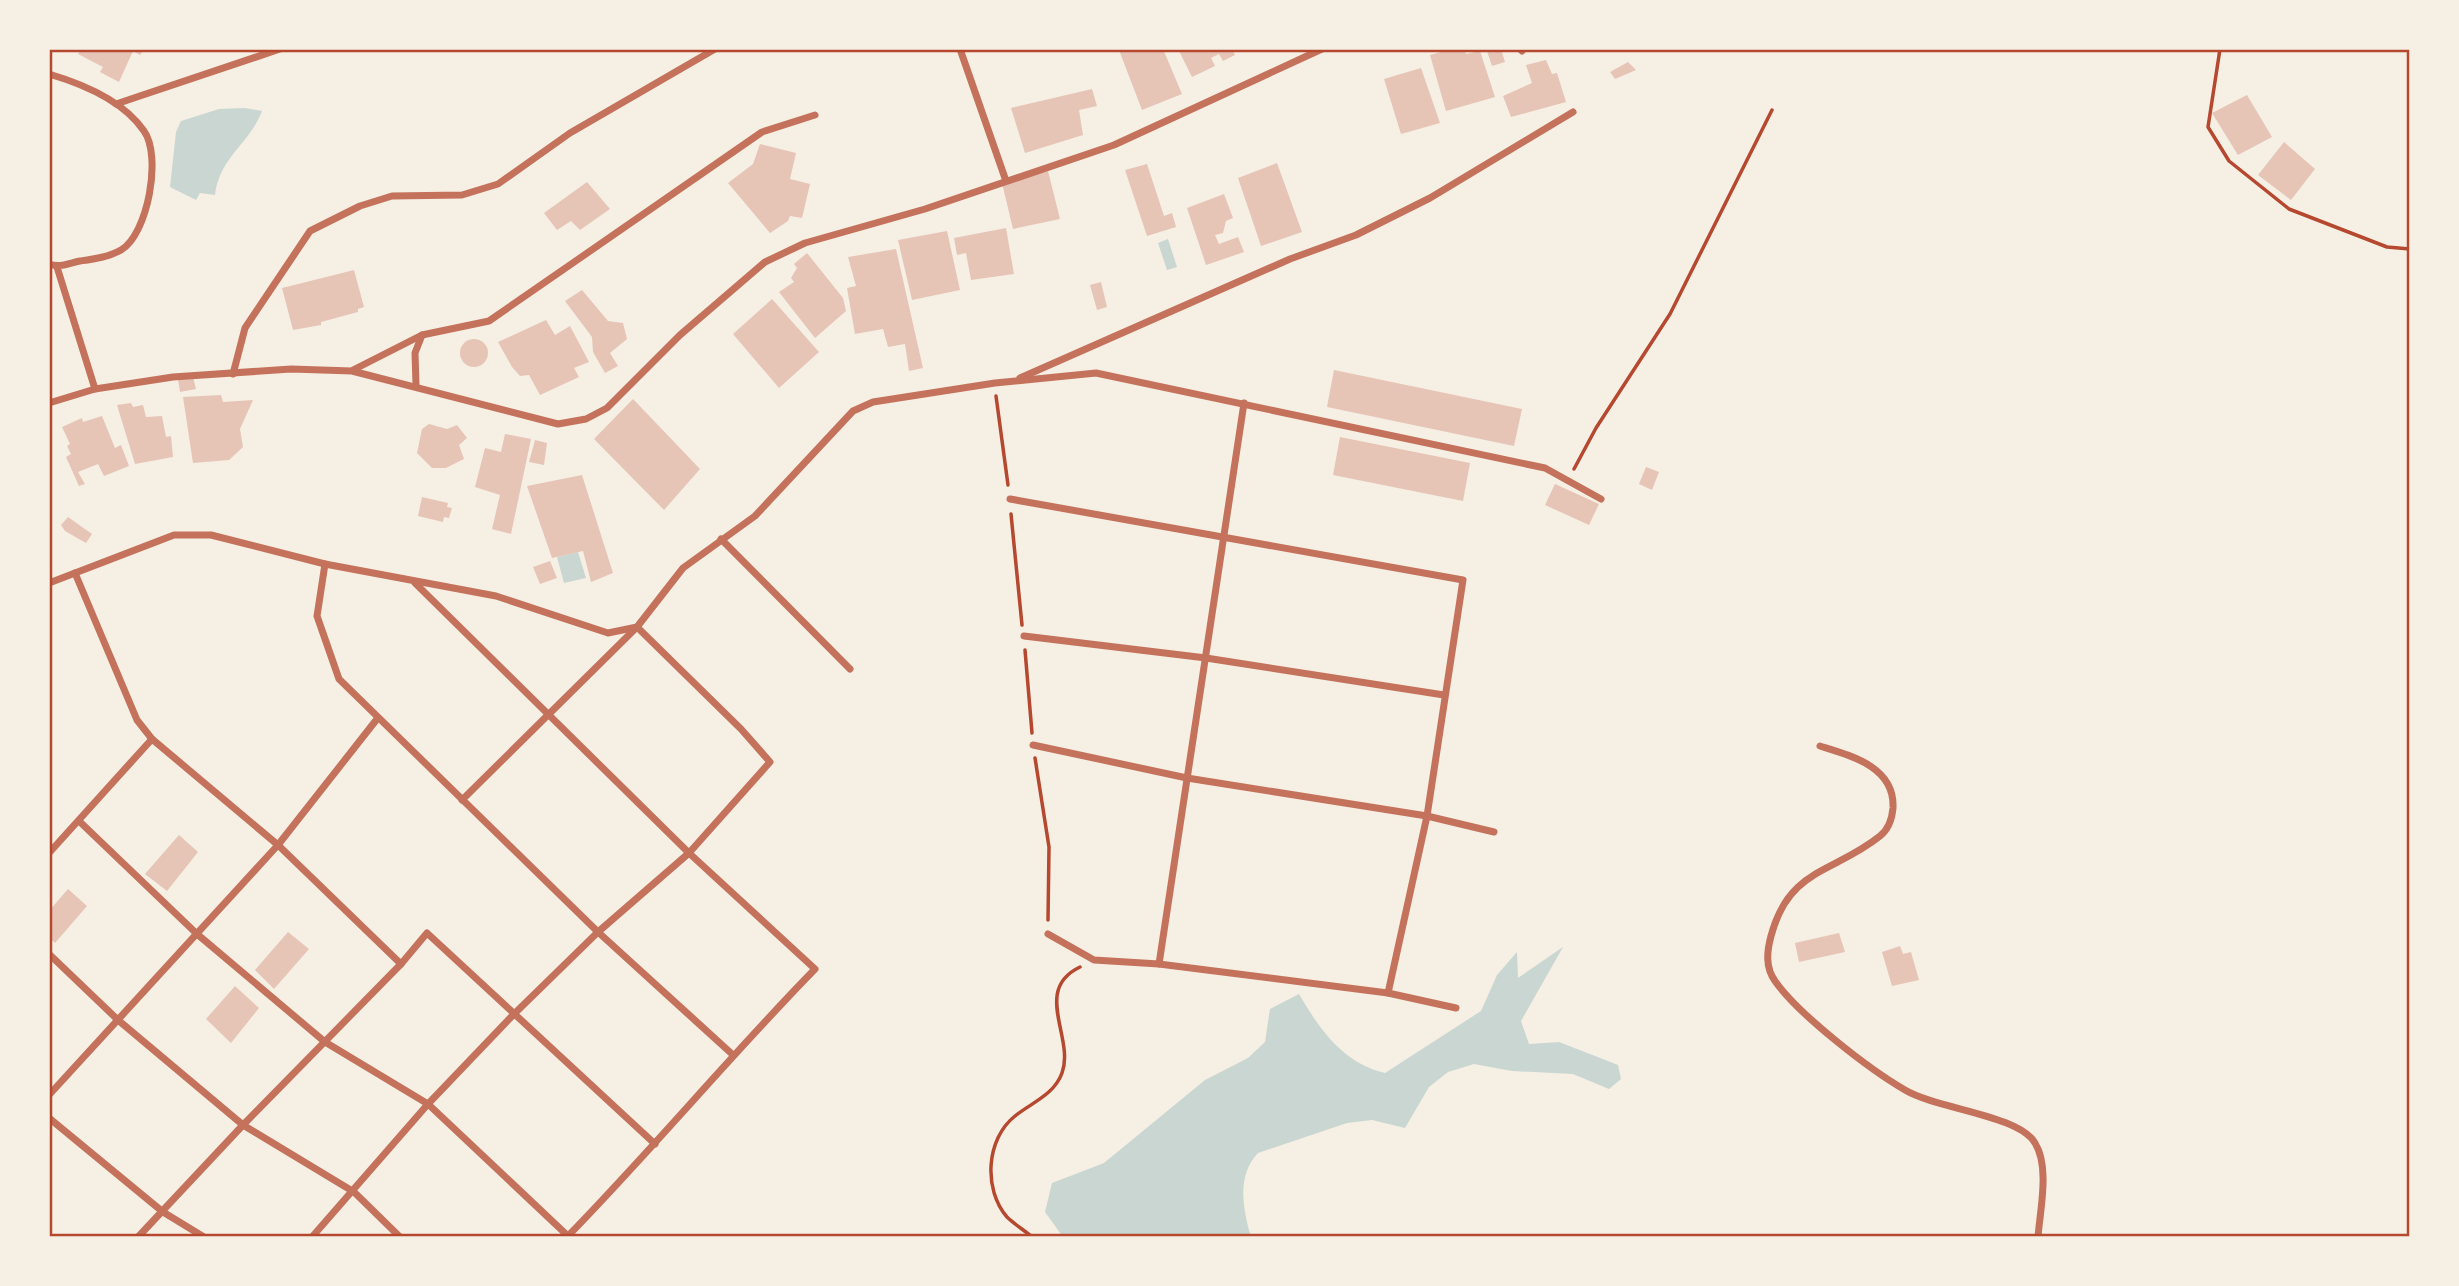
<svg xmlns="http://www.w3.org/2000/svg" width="2459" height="1286" font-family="Cabin,sans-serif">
	<rect width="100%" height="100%" fill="#f6efe4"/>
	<!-- water -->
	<g fill="#c9d6d2">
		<path d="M 245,108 L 262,111 C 249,145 220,156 215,195 L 200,193 L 196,200 L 170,187 L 176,132 L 181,121 L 219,109 Z"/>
		<polygon points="1168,239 1177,267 1167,270 1158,243"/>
		<polygon points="578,552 586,578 564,583 557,557"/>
		<path d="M 1563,947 L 1521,1021 L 1529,1044 L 1559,1042 L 1618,1065 L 1621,1079 L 1609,1089 L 1573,1074 L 1512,1071 L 1474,1064 L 1448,1072 L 1429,1087 L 1405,1128 L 1372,1120 L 1347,1123 L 1258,1153 C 1236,1176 1243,1209 1251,1237 L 1063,1237 L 1045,1212 L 1052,1183 L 1104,1163 L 1205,1080 L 1248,1058 L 1265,1042 L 1270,1009 L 1299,994 C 1320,1030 1343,1063 1385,1073 L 1481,1011 L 1497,975 L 1517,952 L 1518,978 Z"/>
	</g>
	<!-- building -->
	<g fill="#e6c5b7">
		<polygon points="81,49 144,49 140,55 133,51 119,82 100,72 103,67 78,54"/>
		<polygon points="1163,49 1182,94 1142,110 1119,50"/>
		<polygon points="1178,49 1232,49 1235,55 1223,61 1219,54 1211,58 1215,66 1192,77"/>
		<polygon points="1452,49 1464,49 1466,54 1480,51 1495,97 1446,111 1430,55"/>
		<polygon points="1501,49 1505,62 1492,66 1487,51"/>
		<polygon points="1546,60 1552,74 1557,73 1566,102 1511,117 1503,96 1532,83 1526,65"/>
		<polygon points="1628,62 1636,70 1615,79 1610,72"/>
		<polygon points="1421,68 1440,123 1401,134 1384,79"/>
		<polygon points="1092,89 1097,106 1079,110 1083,135 1025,153 1011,108"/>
		<polygon points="2247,95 2272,137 2238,155 2212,113"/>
		<polygon points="2284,142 2315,169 2291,200 2258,175"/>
		<polygon points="760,144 796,153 790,179 810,184 802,218 790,216 788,221 770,233 728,183 753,164"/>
		<polygon points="1277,163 1302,232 1261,246 1238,178"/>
		<polygon points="1147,164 1164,216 1172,213 1176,227 1147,236 1125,170"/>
		<polygon points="1048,171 1060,219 1013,229 1002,183"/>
		<polygon points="587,182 610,209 580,230 571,221 557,230 544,213"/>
		<polygon points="1224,194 1233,218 1226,221 1223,233 1215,235 1219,244 1238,237 1244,252 1206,265 1187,208"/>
		<polygon points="1006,228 1014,274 971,280 966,253 957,255 954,238"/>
		<polygon points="947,231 960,290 912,300 898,240"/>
		<polygon points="896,249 923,368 909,371 905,344 888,347 883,329 855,334 847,288 856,286 848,257"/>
		<polygon points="807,253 843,298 846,311 815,338 779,292 794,282 791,278 797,268 794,264"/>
		<polygon points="354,270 364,307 358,309 358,312 321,322 321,325 293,330 282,288"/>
		<polygon points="1101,282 1107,307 1097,310 1090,285"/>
		<polygon points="582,290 608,321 623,323 627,339 610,353 618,366 605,373 593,352 592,337 565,301"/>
		<polygon points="772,299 819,352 779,388 733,334"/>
		<polygon points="546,320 555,335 570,326 589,362 574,368 579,377 540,395 529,375 520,376 512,367 498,342"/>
		<circle cx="474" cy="353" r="14"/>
		<polygon points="1334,370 1522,409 1514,446 1327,407"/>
		<polygon points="193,377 196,389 180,392 178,379"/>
		<polygon points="221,395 223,402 253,400 240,429 243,447 229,460 193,463 183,397"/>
		<polygon points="633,399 700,469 664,510 594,439"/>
		<polygon points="131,403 133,407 143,405 146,417 162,416 166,437 171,436 173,457 135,464 117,405"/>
		<polygon points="102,416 115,448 121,445 129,466 104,476 98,464 78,472 85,484 79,486 66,457 71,454 67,446 70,444 62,427 82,418 83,422"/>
		<polygon points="429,424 447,429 457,425 467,438 459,445 464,459 446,468 432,468 417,453 422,429"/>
		<polygon points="505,434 531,439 511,534 492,529 500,495 475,487 485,448 501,452"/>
		<polygon points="1340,437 1470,463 1463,501 1333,475"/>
		<polygon points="535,440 547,443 544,465 529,462"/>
		<polygon points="1646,467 1659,472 1652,490 1639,484"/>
		<polygon points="582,475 613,573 591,582 583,551 552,558 527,486"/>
		<polygon points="1555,484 1599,504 1589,525 1545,505"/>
		<polygon points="422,497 448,503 447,507 452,508 449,518 444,517 443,522 418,516"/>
		<polygon points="68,517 92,534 86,543 65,531 61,525"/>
		<polygon points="550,561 557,578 540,584 533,567"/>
		<polygon points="179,835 198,852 167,891 145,874"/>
		<polygon points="68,889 87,906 55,943 49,937 49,911"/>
		<polygon points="288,932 309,949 274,989 255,970"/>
		<polygon points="1839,933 1845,952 1799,962 1795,943"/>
		<polygon points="1900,946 1903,954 1911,952 1919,980 1892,986 1882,952"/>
		<polygon points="235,986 259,1008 231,1043 206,1019"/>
	</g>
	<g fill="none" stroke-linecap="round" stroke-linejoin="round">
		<!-- path -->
		<g stroke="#b5482f" stroke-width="3.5">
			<polyline points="2220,49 2208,127 2229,161 2289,209 2387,247 2410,249"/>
			<polyline points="996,396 1008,485"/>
			<polyline points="1574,469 1596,428 1670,314 1772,110"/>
			<polyline points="1011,514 1022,625"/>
			<polyline points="1025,650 1032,733"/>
			<polyline points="1035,758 1049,847 1048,920"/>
			<path d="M 1032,1237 C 1024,1230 1014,1224 1007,1217 C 983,1189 986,1139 1015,1116 C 1031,1103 1054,1095 1062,1073 C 1075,1038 1032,990 1080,967"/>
		</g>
		<!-- minor -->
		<g stroke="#c5725c" stroke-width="7">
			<polyline points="960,49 1006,181"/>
			<polyline points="1520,49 1522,51"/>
			<path d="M 49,74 C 83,84 123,100 144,131 C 162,156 148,234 121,250 C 109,257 94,259 80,261 C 69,263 60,268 49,264"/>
			<polyline points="116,104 280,49"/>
			<polyline points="57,267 95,389"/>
			<polyline points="353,370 422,335 489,321 762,132 815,115"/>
			<polyline points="233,374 245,328 310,231 360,206 392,196 462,195 498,184 570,133 715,49"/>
			<polyline points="1020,378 1290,259 1356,235 1430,198 1573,112"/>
			<polyline points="416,385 415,353 422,335"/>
			<polyline points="49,403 95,389 173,377 291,369 352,371 558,424 586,419 607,408 680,335 765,262 805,243 925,209 1114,145 1322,49"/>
			<polyline points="1010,499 1463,580 1427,816 1388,993"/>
			<polyline points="721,539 850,669"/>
			<polyline points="325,564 317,616 339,679 598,932 732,1054"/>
			<polyline points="75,573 137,720 152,739 278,845 401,964 427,933 655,1144"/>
			<polyline points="49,583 174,535 211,535 325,564 496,596 608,633 637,627 683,568 755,516 853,411 873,402 995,383 1096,373 1545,468 1601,499"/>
			<path d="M 415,583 L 689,853 L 815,969 C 730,1056 652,1150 567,1237"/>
			<polyline points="1024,636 1206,658 1444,695"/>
			<polyline points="1033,745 1187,778 1427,816 1494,832"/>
			<path d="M 1820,746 C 1852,756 1895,767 1893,808 C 1892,819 1889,829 1880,836 C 1834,873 1789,868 1771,936 C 1767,951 1765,967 1775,981 C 1799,1015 1869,1069 1905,1090 C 1937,1109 2019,1115 2035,1143 C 2050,1167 2040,1210 2038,1237"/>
			<polyline points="79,821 197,934 325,1042 428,1104 568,1236"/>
			<polyline points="49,853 152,739"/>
			<polyline points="1048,934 1094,960 1159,964 1388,993 1456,1008"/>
			<polyline points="49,954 118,1020 243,1125 354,1192 400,1237"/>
			<polyline points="1159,964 1244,403"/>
			<polyline points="49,1095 278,845 377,719"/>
			<polyline points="49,1118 163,1212 204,1237"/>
			<polyline points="138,1237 243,1125 401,964"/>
			<polyline points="312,1237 428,1104 513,1015 598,932 689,853 770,762 741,729 637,627 462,800"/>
		</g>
	</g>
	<!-- border -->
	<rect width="2459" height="1286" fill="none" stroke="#f6efe4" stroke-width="102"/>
	<rect x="51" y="51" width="2357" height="1184" fill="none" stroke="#b5482f" stroke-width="2.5"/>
</svg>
